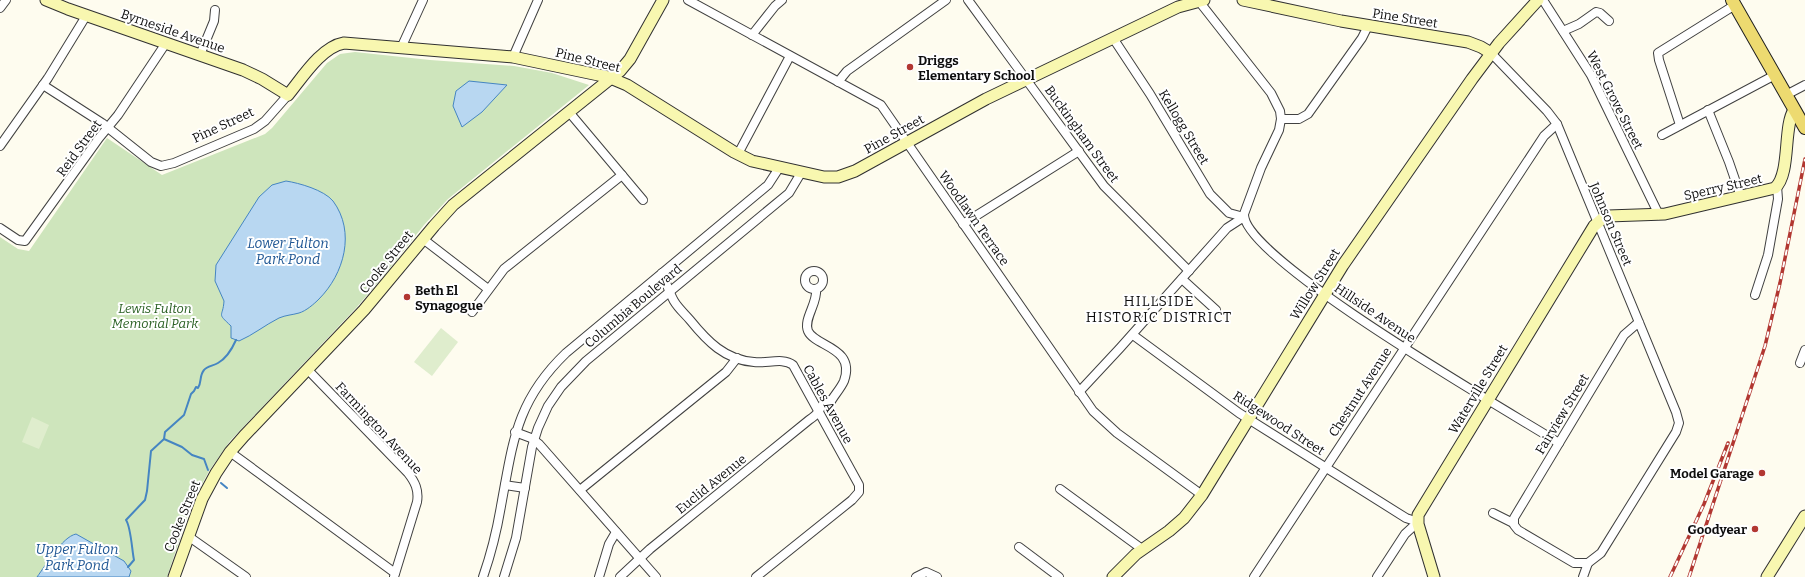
<svg xmlns="http://www.w3.org/2000/svg" width="1805" height="577" font-family="Bitter,serif">
	<rect width="100%" height="100%" fill="#fefcef"/>
	<!-- green -->
	<polygon fill="#cee5bc" points="355,52 430,60 514,66 552,73 589,85 448,199 424,225 385,274 357,307 230,441 209,471 192,503 167,577 0,577 0,237 18,249 29,251 107,138 162,175 265,134 272,128 327,63 340,54"/>
	<!-- pitch -->
	<g fill="#dfedcd">
		<polygon points="441,328 458,342 432,376 414,362"/>
		<polygon points="32,417 49,425 39,449 22,442"/>
	</g>
	<!-- water -->
	<g fill="#b8d7f1" stroke="#4585c2">
		<polygon points="469,81 507,85 482,112 462,127 453,106 456,91"/>
		<path d="M 286,181 C 299,183 324,190 333,201 C 356,232 344,274 319,299 C 314,304 306,311 299,313 C 292,315 286,315 279,318 C 265,325 253,335 239,341 L 231,338 L 231,326 C 216,312 223,318 224,301 L 215,281 L 216,265 L 259,197 L 272,185 Z"/>
		<path d="M 76,534 L 124,561 L 131,571 L 129,577 L 37,577 C 46,565 62,537 76,534 Z"/>
	</g>
	<g fill="none" stroke-linecap="round" stroke-linejoin="round">
		<!-- stream -->
		<g stroke="#4585c2" stroke-width="2">
			<polyline points="164,439 182,447 192,455 204,459 208,470"/>
			<polyline points="221,483 227,488"/>
			<path d="M 128,567 L 134,560 C 132,551 131,527 126,520 L 145,500 L 147,491 L 151,451 L 164,439 L 165,432 L 184,415 L 191,394 L 194,391 L 196,387 L 198,388 C 202,382 199,376 204,370 C 207,366 213,366 218,363 C 227,358 232,349 236,340"/>
		</g>
		<!-- street casing -->
		<g stroke="#414141" stroke-width="10">
			<g id="street">
				<polyline points="688,0 881,105 1093,411 1117,433 1202,495"/>
				<polyline points="968,0 1104,186 1189,271"/>
				<path d="M 1198,0 L 1271,93 L 1280,111 L 1281,119 L 1279,130 L 1261,168 L 1244,214 C 1242,259 1513,414 1559,443"/>
				<polyline points="1543,0 1591,75 1659,215"/>
				<polyline points="0,8 6,0"/>
				<polyline points="1563,31 1579,24 1596,12 1600,13 1609,21"/>
				<polyline points="752,35 775,6 782,0"/>
				<polyline points="1113,38 1150,94 1210,194 1229,213 1244,217"/>
				<polyline points="401,48 423,0"/>
				<polyline points="1491,53 1547,111 1557,124 1676,412 1679,423 1676,432 1601,553 1588,563 1574,563 1518,530 1514,525 1514,518 1624,335 1639,322"/>
				<polyline points="200,55 214,21 215,10"/>
				<polyline points="513,57 538,0"/>
				<polyline points="838,82 847,71 946,0"/>
				<polyline points="43,85 102,123 151,162 161,166 174,163 254,129 265,121 288,95"/>
				<polyline points="1786,95 1805,85"/>
				<polyline points="1708,110 1729,162 1741,197"/>
				<polyline points="569,112 643,200"/>
				<polyline points="1281,119 1299,119 1308,114 1362,38 1368,26"/>
				<polyline points="1680,125 1659,60 1658,53 1735,5"/>
				<polyline points="1662,135 1775,75"/>
				<polyline points="0,146 48,78 86,16"/>
				<polyline points="738,154 790,56"/>
				<polyline points="963,224 1079,151"/>
				<polyline points="0,228 18,240 25,241 99,138 118,115 166,43"/>
				<polyline points="423,239 488,289"/>
				<circle cx="814" cy="280" r="9"/>
				<path d="M 662,273 C 666,282 669,292 674,301 C 678,308 685,314 690,320 C 707,341 725,360 754,362 C 766,364 783,357 793,365 L 859,485 L 859,492 L 852,500 L 756,577"/>
				<polyline points="1182,279 1216,310"/>
				<path d="M 816,289 C 818,303 803,319 808,331 C 815,347 856,347 844,381 C 840,390 833,396 829,405"/>
				<polyline points="1755,295 1768,255 1778,199 1777,186"/>
				<polyline points="472,312 504,269 622,175"/>
				<polyline points="1133,335 1239,413 1406,518 1418,522"/>
				<polyline points="1800,363 1805,350"/>
				<path d="M 308,370 L 408,473 C 415,482 419,490 417,502 L 394,577"/>
				<polyline points="1079,392 1120,348 1227,228 1244,217"/>
				<polyline points="515,432 531,438 539,444 656,577"/>
				<polyline points="230,452 395,573"/>
				<polyline points="505,485 525,488"/>
				<polyline points="1060,489 1142,549"/>
				<polyline points="580,490 726,372 737,358"/>
				<polyline points="1493,513 1513,523"/>
				<polyline points="188,536 246,577"/>
				<polyline points="1019,547 1059,577"/>
				<path d="M 483,577 C 491,554 497,530 501,506 C 513,442 516,401 566,353 L 768,185 L 779,168"/>
				<polyline points="504,577 516,538 532,447 538,428 548,406 561,387 586,361 789,193 801,173"/>
				<polyline points="599,577 609,544 616,532"/>
				<path d="M 620,577 L 650,549 L 809,420 C 812,418 817,414 819,411 C 822,405 823,401 831,400"/>
				<polyline points="916,577 926,572 937,577"/>
				<polyline points="1254,577 1544,136 1557,124"/>
				<polyline points="1377,577 1405,534 1418,522"/>
				<polyline points="1583,577 1588,563"/>
			</g>
		</g>
		<!-- secondary casing -->
		<g stroke="#303030" stroke-width="13">
			<g id="secondary">
				<path d="M 46,0 L 68,9 L 243,70 L 262,79 L 288,95 C 302,78 321,47 344,43 L 513,57 L 608,77 L 627,85 L 734,152 L 752,161 L 824,177 L 838,177 L 855,171 L 986,99 L 1178,7 L 1204,0"/>
				<polyline points="1243,0 1341,21 1468,42 1481,47 1491,53"/>
				<polyline points="174,577 202,499 216,473 230,452 244,436 364,310 434,226 453,205 620,71 630,59 663,0"/>
				<polyline points="1113,577 1136,554 1169,531 1184,518 1202,495 1343,265 1472,79 1499,43 1538,0"/>
				<path d="M 1434,577 L 1418,524 L 1418,515 L 1594,226 L 1602,219 L 1608,216 L 1665,214 L 1775,188 C 1791,174 1783,126 1794,110"/>
				<polyline points="1767,577 1805,516"/>
			</g>
		</g>
		<!-- primary casing -->
		<g stroke="#1f1f1f" stroke-width="14">
			<polyline id="primary" points="1732,0 1805,128"/>
		</g>
		<!-- street -->
		<use href="#street" stroke="#fff" stroke-width="8"/>
		<!-- secondary -->
		<use href="#secondary" stroke="#f8f7b0" stroke-width="11"/>
		<!-- primary -->
		<use href="#primary" stroke="#edda70" stroke-width="12"/>
		<!-- rail casing -->
		<g stroke="#b23731" stroke-width="3.5">
			<g id="rail">
				<polyline points="1670,577 1704,504 1728,443"/>
				<polyline points="1689,577 1765,346 1780,283 1805,159"/>
			</g>
		</g>
		<!-- rail -->
		<use href="#rail" stroke="#fff" stroke-width="2" stroke-dasharray="6" stroke-linecap="butt"/>
	</g>
	<!-- markers -->
	<g fill="#b23731" stroke="#fff" stroke-width="1.5">
		<circle cx="910" cy="67" r="4"/>
		<circle cx="407" cy="297" r="4"/>
		<circle cx="1762" cy="473" r="4"/>
		<circle cx="1755" cy="529" r="4"/>
	</g>
	<g text-anchor="middle" dominant-baseline="central" stroke-width="4" stroke-linejoin="round" paint-order="stroke">
		<!-- street labels -->
		<g font-size="13" fill="#0e0e0e" stroke="#fff">
			<text transform="translate(1405 18) rotate(9)">Pine Street</text>
			<text transform="translate(173 31) rotate(19)">Byrneside Avenue</text>
			<text transform="translate(588 60) rotate(14)">Pine Street</text>
			<text transform="translate(1615 100) rotate(63)">West Grove Street</text>
			<text transform="translate(223 125) rotate(-25)">Pine Street</text>
			<text transform="translate(1184 127) rotate(59)">Kellogg Street</text>
			<text transform="translate(894 134) rotate(-29)">Pine Street</text>
			<text transform="translate(1082 134) rotate(54)">Buckingham Street</text>
			<text transform="translate(79 148) rotate(-54)">Reid Street</text>
			<text transform="translate(1723 187) rotate(-13)">Sperry Street</text>
			<text transform="translate(974 218) rotate(55)">Woodlawn Terrace</text>
			<text transform="translate(1611 224) rotate(67)">Johnson Street</text>
			<text transform="translate(386 262) rotate(-51)">Cooke Street</text>
			<text transform="translate(1315 284) rotate(-58)">Willow Street</text>
			<text transform="translate(633 306) rotate(-40)">Columbia Boulevard</text>
			<text transform="translate(1375 313) rotate(34)">Hillside Avenue</text>
			<text transform="translate(1478 389) rotate(-59)">Waterville Street</text>
			<text transform="translate(1360 392) rotate(-57)">Chestnut Avenue</text>
			<text transform="translate(828 404) rotate(61)">Cables Avenue</text>
			<text transform="translate(1562 414) rotate(-59)">Fairview Street</text>
			<text transform="translate(1279 423) rotate(33)">Ridgewood Street</text>
			<text transform="translate(379 428) rotate(47)">Farmington Avenue</text>
			<text transform="translate(711 484) rotate(-39)">Euclid Avenue</text>
			<text transform="translate(182 516) rotate(-68)">Cooke Street</text>
		</g>
		<!-- poi labels -->
		<g font-size="13" font-weight="bold" fill="#0e0e0e" stroke="#fff" text-anchor="start">
			<text x="918" y="60">Driggs<tspan x="918" dy="15">Elementary School</tspan></text>
			<text x="415" y="290">Beth El<tspan x="415" dy="15">Synagogue</tspan></text>
			<text x="1754" y="473" text-anchor="end">Model Garage</text>
			<text x="1747" y="529" text-anchor="end">Goodyear</text>
		</g>
		<!-- park labels -->
		<g font-size="13" font-style="italic" fill="#2a6023" stroke="#fff">
			<text x="155" y="308">Lewis Fulton<tspan x="155" dy="15">Memorial Park</tspan></text>
		</g>
		<!-- water labels -->
		<g font-size="14" font-style="italic" fill="#215895" stroke="#fff">
			<text x="288" y="243">Lower Fulton<tspan x="288" dy="16">Park Pond</tspan></text>
			<text x="77" y="549">Upper Fulton<tspan x="77" dy="16">Park Pond</tspan></text>
		</g>
		<!-- neighbourhood labels -->
		<g font-size="14" letter-spacing="1" fill="#0e0e0e" stroke="#fff">
			<text x="1159" y="301">HILLSIDE<tspan x="1159" dy="16">HISTORIC DISTRICT</tspan></text>
		</g>
	</g>
</svg>
